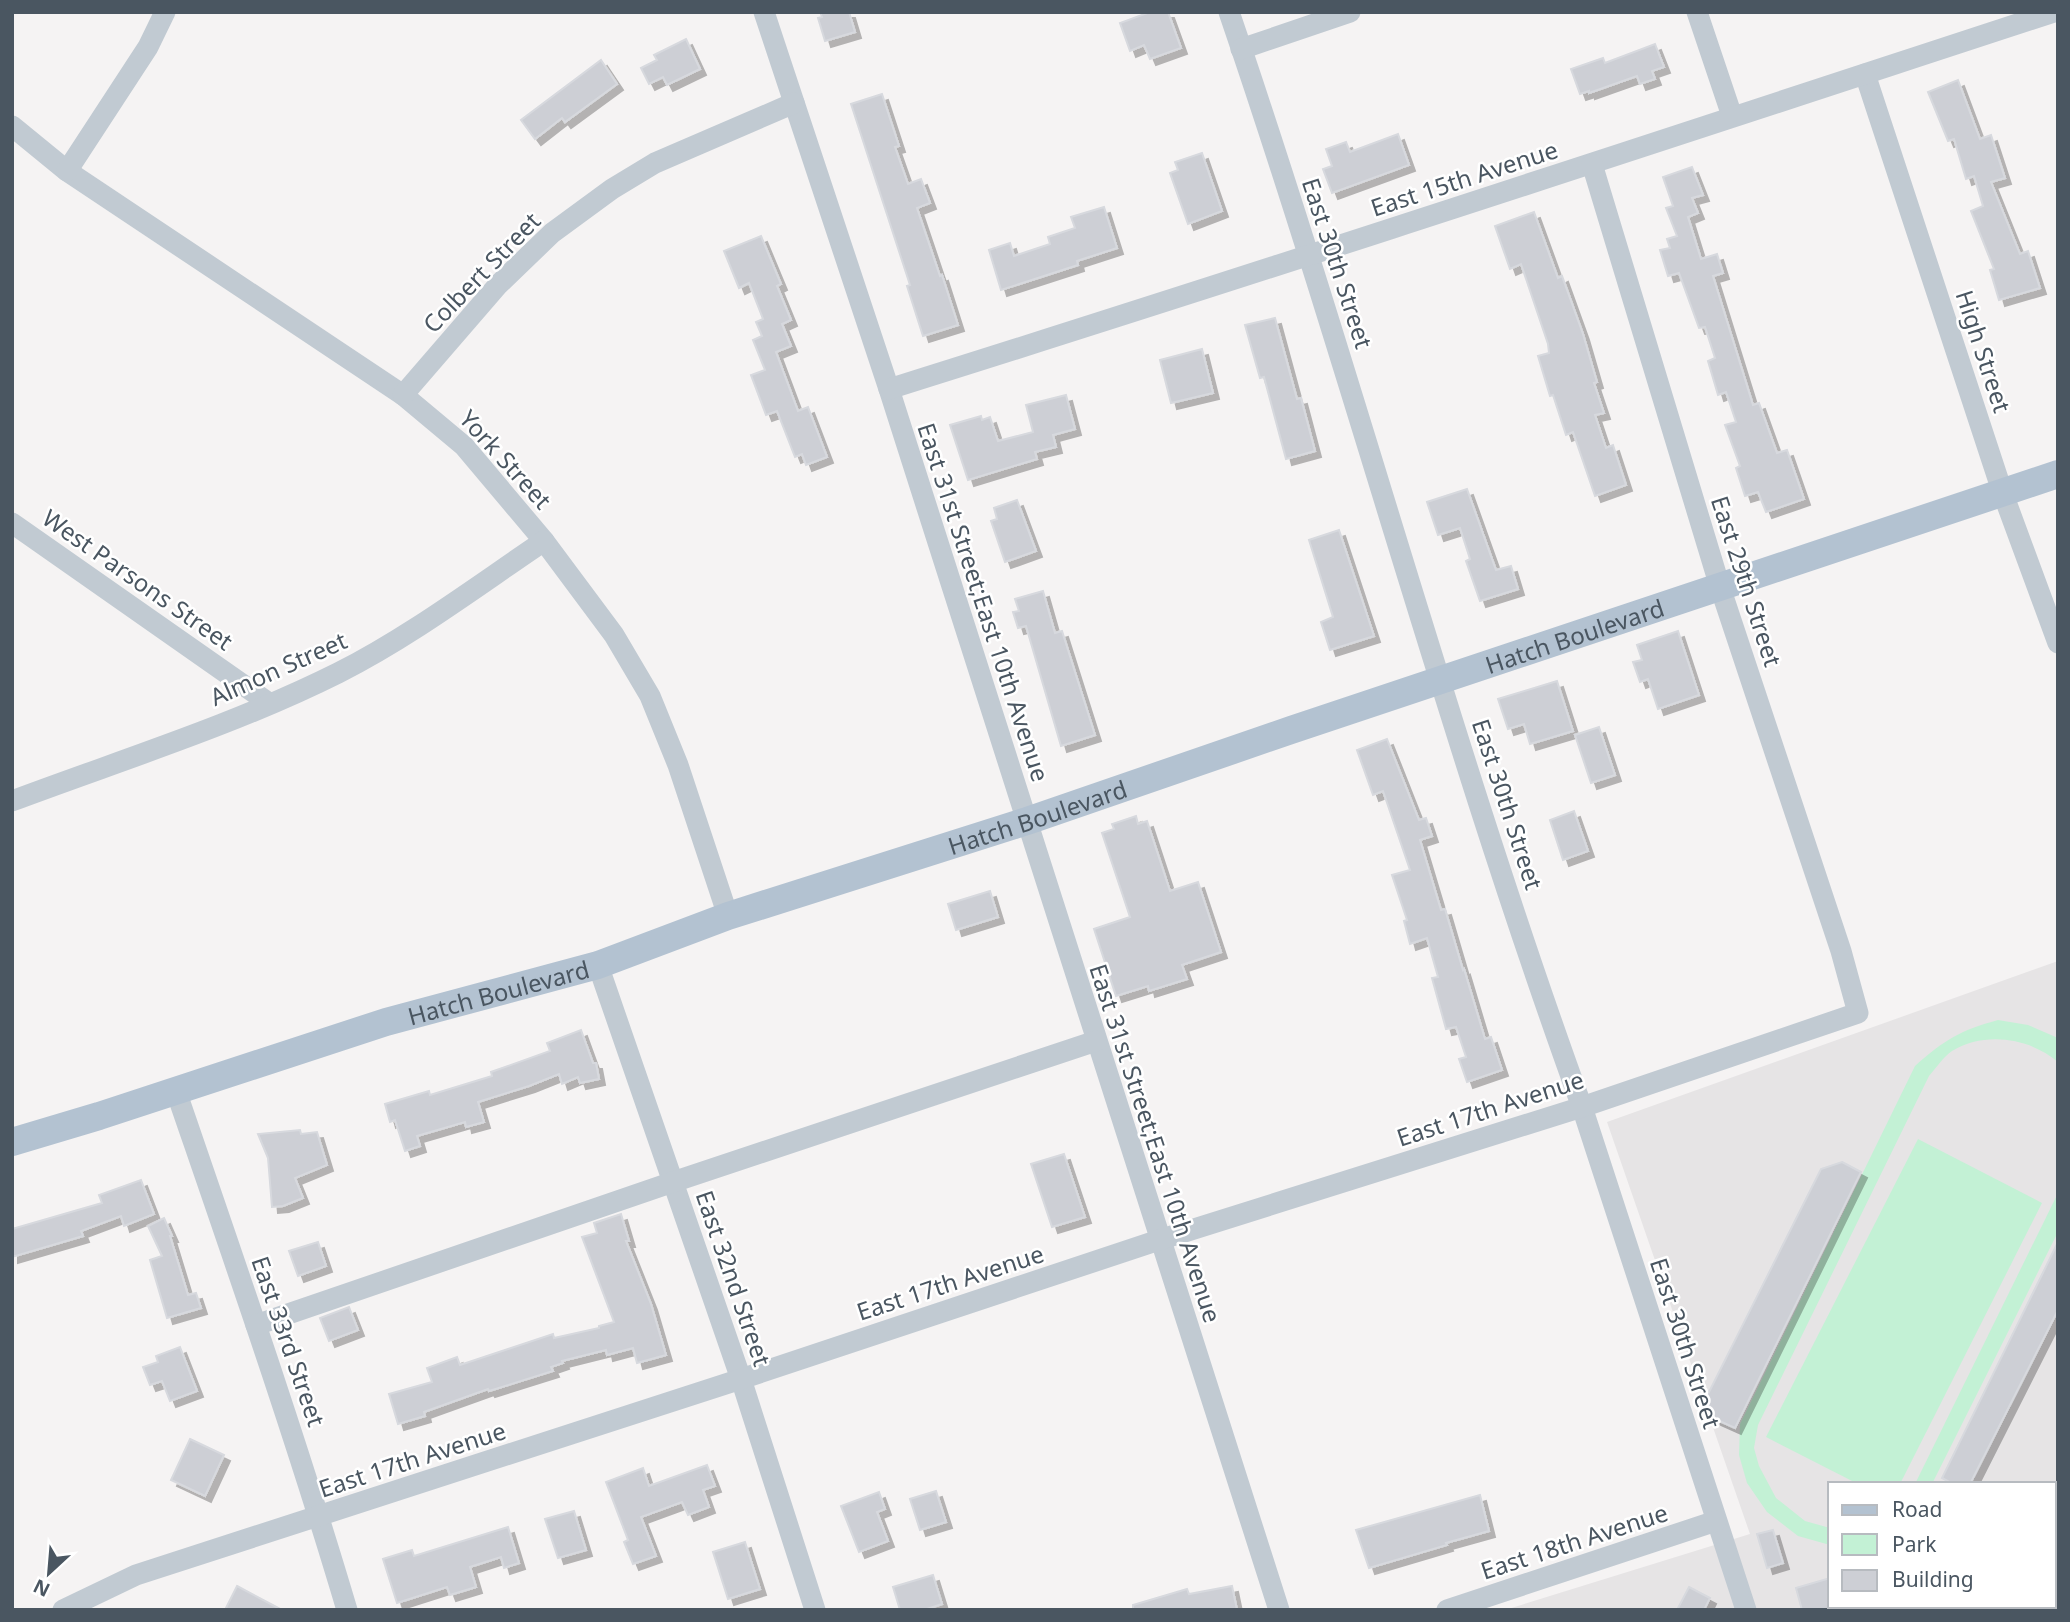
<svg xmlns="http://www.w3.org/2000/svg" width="2070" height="1622" font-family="'Noto Sans',sans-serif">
	<defs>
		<filter id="shadow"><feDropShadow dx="6" dy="6" stdDeviation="0" flood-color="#0004"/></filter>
	</defs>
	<rect width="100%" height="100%" fill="#f5f3f3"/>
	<!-- education -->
	<path fill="#e6e4e5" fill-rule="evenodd" d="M 2058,961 L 2058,1610 L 1505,1610 L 1750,1534 L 1607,1122 ZM 1830,1484 L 2054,1484 L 2054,1606 L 1830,1606 Z"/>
	<!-- green -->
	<g fill="#c3f1d5">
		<path d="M 1998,1020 L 2028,1025 L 2058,1038 L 2058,1062 C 2030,1038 1985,1031 1952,1051 C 1944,1056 1936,1068 1929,1076 L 1758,1425 L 1754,1448 L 1759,1466 L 1776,1498 L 1805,1521 L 1830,1528 L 1830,1545 L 1798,1536 L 1767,1512 L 1747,1483 L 1739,1455 L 1740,1424 L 1915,1066 C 1944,1040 1961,1030 1998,1020 Z"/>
		<polygon points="1918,1139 2042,1203 1900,1484 1858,1484 1766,1437"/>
		<polygon points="2058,1193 2058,1232 1932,1484 1915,1484"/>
	</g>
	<!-- building -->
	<g fill="#cdcfd5" stroke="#d7d9de" stroke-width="2" filter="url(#shadow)">
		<polygon points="820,12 849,12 855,32 825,41 818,18 822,17"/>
		<polygon points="1150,12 1168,12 1181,48 1150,59 1144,45 1130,51 1120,23"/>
		<polygon points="686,39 700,69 667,85 663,77 649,84 641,68 657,60 654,55"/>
		<polygon points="1655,44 1664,67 1652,71 1655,79 1640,84 1637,76 1589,93 1589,91 1580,94 1571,69 1603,58 1605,63"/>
		<polygon points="601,60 617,84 565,122 562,118 535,139 521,120"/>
		<polygon points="1958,80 1980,139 1991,135 2005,178 1991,182 2020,254 2028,251 2040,288 1999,300 1990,270 1994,269 1971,211 1983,206 1974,176 1966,179 1954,139 1948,141 1928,92"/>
		<polygon points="882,94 899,146 895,147 908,184 921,179 930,203 917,208 940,276 942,275 958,325 923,336 907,286 910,285 851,104"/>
		<polygon points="1398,134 1409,165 1332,193 1323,169 1332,166 1326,149 1346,142 1350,152"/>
		<polygon points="1202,153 1222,211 1188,224 1170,173 1178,170 1175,162"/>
		<polygon points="1692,167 1703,195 1692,198 1698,213 1688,217 1701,259 1717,254 1723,273 1713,276 1753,405 1759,403 1777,453 1787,450 1804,499 1766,512 1758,492 1745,496 1736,468 1740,466 1725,425 1736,422 1726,392 1718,395 1708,361 1715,358 1705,327 1699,328 1679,273 1668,276 1660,250 1670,248 1667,239 1677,236 1666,208 1673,206 1663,177"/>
		<polygon points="1104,207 1117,248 1077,261 1078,265 1001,290 989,250 1010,243 1014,256 1050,244 1048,237 1075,228 1071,217"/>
		<polygon points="1534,212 1558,278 1562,276 1583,334 1597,382 1594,383 1604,413 1595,415 1606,448 1613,445 1626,485 1595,496 1573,432 1566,435 1553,395 1550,396 1538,356 1549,353 1548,344 1521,264 1510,269 1495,226"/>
		<polygon points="761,236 781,284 777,286 791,320 782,324 791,346 776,352 798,411 808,407 827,457 806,465 802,454 795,457 777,411 766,415 751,375 765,370 753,340 762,336 756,322 763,319 749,283 739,288 724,251"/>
		<polygon points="1275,318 1297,399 1301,398 1315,451 1286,459 1264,377 1260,378 1245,325"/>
		<polygon points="1202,349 1213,393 1171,403 1160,360"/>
		<polygon points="1066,395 1075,429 1053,435 1056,447 1035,452 1037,459 968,480 950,425 981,416 982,420 990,417 998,441 1033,432 1026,405"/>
		<polygon points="1467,489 1496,570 1511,566 1518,589 1480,601 1466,561 1470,559 1460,528 1438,535 1427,502"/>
		<polygon points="1017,500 1036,551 1005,562 991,521 997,519 994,508"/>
		<polygon points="1339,530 1374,636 1330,650 1321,622 1333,617 1309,540"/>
		<polygon points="1043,591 1055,633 1062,631 1095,735 1061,746 1026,626 1018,628 1013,612 1019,611 1015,599"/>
		<polygon points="1678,631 1699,695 1658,709 1648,679 1640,682 1633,662 1642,660 1637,645"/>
		<polygon points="1557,681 1573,731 1530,744 1524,724 1508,729 1498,699"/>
		<polygon points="1599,727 1615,775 1591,783 1575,735"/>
		<polygon points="1387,739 1419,820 1426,818 1432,836 1420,840 1441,910 1445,909 1463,970 1464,969 1485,1039 1491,1037 1502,1070 1467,1082 1459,1059 1466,1057 1456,1027 1446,1029 1432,978 1438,977 1427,938 1410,944 1404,921 1407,920 1392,875 1410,870 1383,791 1373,795 1357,750"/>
		<polygon points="1574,811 1588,851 1563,860 1550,820"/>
		<polygon points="1136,816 1138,824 1147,821 1170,891 1198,882 1221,952 1182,965 1187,979 1149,991 1148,986 1116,996 1094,929 1130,917 1102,833 1114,829 1112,824"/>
		<polygon points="990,891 998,917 956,930 948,904"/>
		<polygon points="581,1030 593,1063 596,1063 599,1079 580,1083 578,1077 562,1084 559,1074 529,1086 478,1102 484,1122 466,1127 465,1122 417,1136 420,1146 405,1151 395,1120 390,1122 385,1104 429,1091 430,1095 492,1076 491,1072 550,1051 547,1043"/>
		<polygon points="300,1130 301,1134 317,1132 327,1165 295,1178 303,1198 283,1206 272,1207 268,1158 258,1134"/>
		<polygon points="1064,1154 1085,1217 1052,1227 1031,1164"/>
		<polygon points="1842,1162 1861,1172 1735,1428 1715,1419 1706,1398 1821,1169"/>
		<polygon points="141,1180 154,1214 124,1226 121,1216 81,1231 83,1236 12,1257 12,1229 102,1203 99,1195"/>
		<polygon points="621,1214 629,1241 626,1241 651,1304 666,1355 637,1363 633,1348 607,1355 606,1350 562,1361 563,1363 551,1367 553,1371 489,1391 488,1389 424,1412 425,1416 398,1424 389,1394 432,1382 427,1368 457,1357 460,1365 553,1334 554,1338 599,1328 599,1326 614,1322 582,1237 597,1233 594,1223"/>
		<polygon points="164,1218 172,1236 170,1236 188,1295 196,1293 201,1308 167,1318 150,1260 162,1256 148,1226"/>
		<polygon points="318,1242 326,1266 298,1276 289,1251"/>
		<polygon points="2058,1242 2058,1310 1970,1484 1953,1484 1942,1478"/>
		<polygon points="349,1307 358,1330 329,1341 320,1318"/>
		<polygon points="180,1347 197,1391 170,1401 162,1381 150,1385 143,1367 158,1362 156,1356"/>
		<polygon points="190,1439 224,1455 205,1496 171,1480"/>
		<polygon points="707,1465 715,1486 703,1490 709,1507 688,1515 682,1502 641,1517 656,1556 633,1564 624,1542 628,1540 606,1482 643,1468 649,1486"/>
		<polygon points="936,1491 946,1522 920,1530 910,1499"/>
		<polygon points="879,1492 885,1509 877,1512 888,1541 859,1552 841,1506"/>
		<polygon points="1480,1495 1489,1531 1446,1543 1447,1545 1369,1568 1356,1530"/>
		<polygon points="574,1511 586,1550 558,1558 545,1519"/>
		<polygon points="508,1527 519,1563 504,1568 501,1557 470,1567 476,1587 450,1595 447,1587 397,1603 383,1559 412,1550 414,1556"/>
		<polygon points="1773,1530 1783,1563 1767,1568 1757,1534"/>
		<polygon points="745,1542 760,1589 728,1599 713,1552"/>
		<polygon points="933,1575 942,1604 924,1610 900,1610 893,1587"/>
		<polygon points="1830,1578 1830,1610 1802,1610 1796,1588"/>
		<polygon points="237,1586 282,1610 225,1610"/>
		<polygon points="1232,1586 1237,1610 1133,1610 1133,1605 1187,1589 1189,1594"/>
		<polygon points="1689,1587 1710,1598 1704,1610 1677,1610"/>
	</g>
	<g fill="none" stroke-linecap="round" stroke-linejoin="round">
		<!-- minor -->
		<g stroke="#c1cad2" stroke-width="21">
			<polyline points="764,12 889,389 1279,1610"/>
			<path d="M 1229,12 C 1353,375 1451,747 1582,1107 L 1746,1610"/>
			<polyline points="1697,12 1732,116"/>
			<polyline points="1241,49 1350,12"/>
			<polyline points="1865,74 2002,491 2058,643"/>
			<polyline points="12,126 67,171 403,395 464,446 544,541 614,635 650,696 678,765 728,916"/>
			<polyline points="67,171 148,47 165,12"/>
			<path d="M 889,389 C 1278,267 1666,139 2054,12"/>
			<polyline points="403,395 498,285 552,233 612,189 655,163 794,103"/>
			<polyline points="12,523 269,703"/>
			<path d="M 12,801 C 121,760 234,725 338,673 C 411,636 477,586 544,541"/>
			<polyline points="598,965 741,1379 815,1610"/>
			<path d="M 176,1091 C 235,1263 295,1435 347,1610"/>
			<polyline points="256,1325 673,1182 1096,1041"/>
			<polyline points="63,1610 136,1575 741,1379 1159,1240 1582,1107 1858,1013 1841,951 1720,587 1592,164"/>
			<polyline points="1447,1610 1716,1521"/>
		</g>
		<!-- major -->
		<path stroke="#b3c2d1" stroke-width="28" id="s1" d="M 12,1142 L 99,1116 L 386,1022 L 598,965 L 728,916 L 1027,821 L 1291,730 L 2058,474"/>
	</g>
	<g text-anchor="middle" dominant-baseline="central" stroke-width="5" stroke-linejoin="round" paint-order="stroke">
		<!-- street labels -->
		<g font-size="24" fill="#4a5661" stroke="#fff">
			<text transform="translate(1464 178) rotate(-18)">East 15th Avenue</text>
			<text transform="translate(1338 263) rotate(72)">East 30th Street</text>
			<text transform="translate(481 272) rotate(-46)">Colbert Street</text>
			<text transform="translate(1984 351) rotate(72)">High Street</text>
			<text transform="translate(506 459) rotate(48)">York Street</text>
			<text transform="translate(138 579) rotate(35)">West Parsons Street</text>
			<text transform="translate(1747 581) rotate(72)">East 29th Street</text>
			<text transform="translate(984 602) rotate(72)">East 31st Street;East 10th Avenue</text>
			<text stroke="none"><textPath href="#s1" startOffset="1643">Hatch Boulevard</textPath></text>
			<text transform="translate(278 668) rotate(-24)">Almon Street</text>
			<text transform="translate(1508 804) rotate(72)">East 30th Street</text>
			<text stroke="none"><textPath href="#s1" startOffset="1076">Hatch Boulevard</textPath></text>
			<text stroke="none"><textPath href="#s1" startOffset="509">Hatch Boulevard</textPath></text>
			<text transform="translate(1490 1108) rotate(-18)">East 17th Avenue</text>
			<text transform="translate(1156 1143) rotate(72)">East 31st Street;East 10th Avenue</text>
			<text transform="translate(734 1278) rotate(71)">East 32nd Street</text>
			<text transform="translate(950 1282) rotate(-18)">East 17th Avenue</text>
			<text transform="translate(289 1341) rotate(71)">East 33rd Street</text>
			<text transform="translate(1686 1343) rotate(72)">East 30th Street</text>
			<text transform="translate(412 1459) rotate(-18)">East 17th Avenue</text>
			<text transform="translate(1574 1541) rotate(-18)">East 18th Avenue</text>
		</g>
	</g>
	<!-- border -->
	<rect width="2070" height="1622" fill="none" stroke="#4a5661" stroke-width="28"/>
	<!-- legend -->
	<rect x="1828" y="1482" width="228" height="126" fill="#ffffff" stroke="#b7bbc0" stroke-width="2"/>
	<rect x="1842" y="1505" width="35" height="10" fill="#b3c2d1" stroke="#b7bbc0" stroke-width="2"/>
	<text x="1892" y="1517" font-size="21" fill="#4a5661">Road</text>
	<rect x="1842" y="1534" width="35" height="21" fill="#c3f1d5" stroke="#b7bbc0" stroke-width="2"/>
	<text x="1892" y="1552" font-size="21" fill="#4a5661">Park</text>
	<rect x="1842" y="1570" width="35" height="21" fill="#cdcfd5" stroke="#b7bbc0" stroke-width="2"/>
	<text x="1892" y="1587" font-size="21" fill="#4a5661">Building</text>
	<!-- north arrow -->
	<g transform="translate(49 1573) rotate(206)" stroke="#ffffff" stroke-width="5" paint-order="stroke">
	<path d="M0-5L12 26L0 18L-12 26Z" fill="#4a5661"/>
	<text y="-10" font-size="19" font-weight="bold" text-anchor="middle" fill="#4a5661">N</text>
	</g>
</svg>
